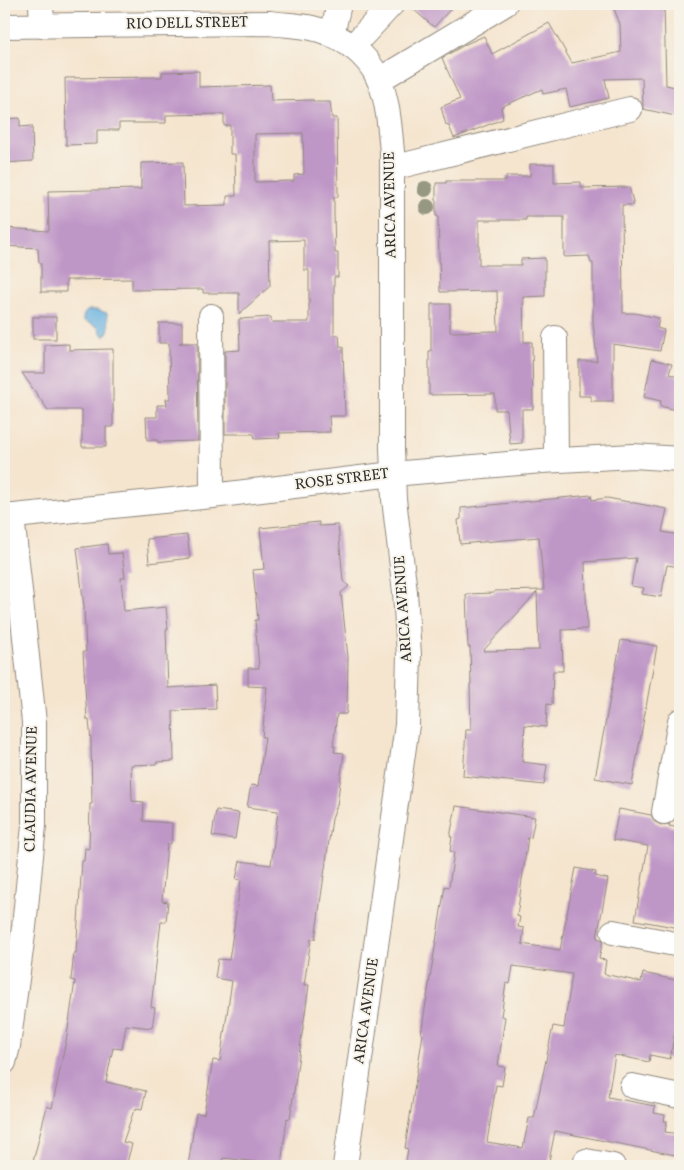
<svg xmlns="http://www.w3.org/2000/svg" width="684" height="1170" font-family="Vollkorn,serif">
	<rect width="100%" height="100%" fill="#f7f3e8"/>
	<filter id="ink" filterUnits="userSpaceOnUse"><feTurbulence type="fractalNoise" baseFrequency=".02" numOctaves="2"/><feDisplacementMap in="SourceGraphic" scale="10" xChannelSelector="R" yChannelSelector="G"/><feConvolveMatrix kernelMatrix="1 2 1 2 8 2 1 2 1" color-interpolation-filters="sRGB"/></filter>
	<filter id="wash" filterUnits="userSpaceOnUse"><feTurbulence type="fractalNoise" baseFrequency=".0096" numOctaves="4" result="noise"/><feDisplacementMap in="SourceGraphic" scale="20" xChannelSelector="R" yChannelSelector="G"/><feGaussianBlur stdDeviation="1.12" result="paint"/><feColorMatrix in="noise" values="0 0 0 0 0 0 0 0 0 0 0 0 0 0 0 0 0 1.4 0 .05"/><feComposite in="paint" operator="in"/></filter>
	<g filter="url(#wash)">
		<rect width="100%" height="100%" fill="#f5e5cf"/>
		<!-- water -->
		<path fill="#6ab2e1" stroke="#4a6e86" d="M 89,310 L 97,310 L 107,313 L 109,328 L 106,336 L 103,336 L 98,327 L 83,320 C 83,314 85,312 89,310 Z"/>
		<g id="blocks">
			<!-- building -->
			<g fill="#bf97c7" fill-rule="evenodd">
				<polygon points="407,4 455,4 434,27"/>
				<polygon points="612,4 664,4 666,85 680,88 680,117 643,109 642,78 605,79 609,98 570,107 566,89 543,94 542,89 501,107 503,119 454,138 449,126 446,125 441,107 460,99 442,58 466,44 484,36 492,54 549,23 572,63 621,52 620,24"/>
				<path d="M 199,71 L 199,87 L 270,85 L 271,101 L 314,100 L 314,102 L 330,102 L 332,118 L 337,118 L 338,197 L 334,197 L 334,214 L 335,253 L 338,253 L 338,277 L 334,277 L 334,335 L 339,335 L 340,347 L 343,347 L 345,416 L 329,416 L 330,432 L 279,433 L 280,438 L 255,439 L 254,434 L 225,434 L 225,351 L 240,350 L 239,319 L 271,317 L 271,322 L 309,322 L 309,270 L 304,270 L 304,240 L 269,241 L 270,286 L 239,314 L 239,293 L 203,293 L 203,289 L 132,290 L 132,279 L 66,280 L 66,292 L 41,292 L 41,263 L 39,263 L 38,248 L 4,246 L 4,228 L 49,231 L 48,191 L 141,189 L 141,163 L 183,162 L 184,206 L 227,205 L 227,196 L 236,196 L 235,154 L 230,154 L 230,125 L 224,126 L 224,114 L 166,115 L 166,123 L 119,123 L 119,130 L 97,130 L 97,144 L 66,145 L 65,78 L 162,77 L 162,72 ZM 303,133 L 304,174 L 294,175 L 294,181 L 255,182 L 255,134 Z"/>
				<polygon points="20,118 20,127 32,126 33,161 4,163 4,119"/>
				<polygon points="530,164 554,164 554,183 581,182 581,188 629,187 634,205 622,205 623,313 634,313 659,318 657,328 664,330 660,351 613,344 613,401 591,401 591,396 579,396 579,361 597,361 593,321 593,263 591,263 589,256 564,257 564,217 526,217 526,220 479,220 479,265 521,265 521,259 545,258 545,296 523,297 524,342 532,342 533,409 522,409 522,443 510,444 507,410 495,410 495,394 429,395 429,351 431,351 431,304 450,304 450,332 498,331 497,291 440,292 438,216 436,216 436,183 446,183 446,181 506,181 506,176 530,176"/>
				<rect x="33" y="317" width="23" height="22"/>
				<polygon points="159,323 182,323 182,343 179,343 197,343 198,441 157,442 157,440 147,440 146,417 157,417 157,405 167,405 166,399 170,399 169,343 159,343"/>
				<polygon points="69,344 69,350 113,349 113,427 106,427 106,447 82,447 82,410 48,410 22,373 45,373 45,345"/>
				<polygon points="652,359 672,364 669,374 680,377 680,411 660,406 661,401 644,397"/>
				<path d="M 591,495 L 592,500 L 607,498 L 667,509 L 662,532 L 680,535 L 680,567 L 667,565 L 661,597 L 642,594 L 644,588 L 631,586 L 636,558 L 585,562 L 587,629 L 562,630 L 563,671 L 553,671 L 552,705 L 547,704 L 546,727 L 525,725 L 522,762 L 547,765 L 544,785 L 463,776 L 466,730 L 471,730 L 470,684 L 471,684 L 470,647 L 468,647 L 466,594 L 494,593 L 494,591 L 544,590 L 539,537 L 460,544 L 458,520 L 461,519 L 461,508 ZM 537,592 L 539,650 L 483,651 Z"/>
				<polygon points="319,522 319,526 338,525 343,581 349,586 341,593 348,657 347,709 346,714 337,714 333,746 335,746 334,752 344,753 337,805 332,819 315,939 311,939 304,985 309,985 290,1119 287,1118 281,1165 223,1158 222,1166 188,1166 196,1113 204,1114 213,1060 220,1061 232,981 215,978 218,959 229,960 241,880 236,879 240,861 271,865 278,811 247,807 251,785 258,786 265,737 262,737 267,687 248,686 248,668 259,668 255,620 258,620 253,570 264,569 260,528"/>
				<polygon points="187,535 190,558 149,563 147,539"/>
				<polygon points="107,544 108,554 122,553 125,578 121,578 124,611 166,607 168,629 166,629 168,688 215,685 216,709 173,711 174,761 157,762 157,764 131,765 132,801 144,802 143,821 172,823 171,844 167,844 162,901 168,902 166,922 161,922 151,1007 155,1008 152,1028 126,1025 122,1049 113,1048 106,1082 146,1091 142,1109 136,1108 136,1110 134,1110 123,1142 132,1144 126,1166 32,1166 47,1106 52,1108 67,1036 75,981 71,980 74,953 76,953 82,861 84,861 85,848 89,849 90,804 92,804 91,741 89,720 87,720 83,652 86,652 84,607 77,548"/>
				<polygon points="621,640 657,646 632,785 595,778"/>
				<path d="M 456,806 L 535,817 L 531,838 L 528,837 L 517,916 L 520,917 L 518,927 L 524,928 L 522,944 L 560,950 L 576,868 L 596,872 L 595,876 L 608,879 L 597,938 L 603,940 L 599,959 L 606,960 L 604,974 L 641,982 L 643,973 L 680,981 L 680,1004 L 670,1059 L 650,1055 L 649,1062 L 615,1055 L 608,1097 L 655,1106 L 654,1113 L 665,1115 L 664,1121 L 667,1121 L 665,1132 L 680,1134 L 680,1156 L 555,1131 L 548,1166 L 405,1166 L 408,1149 L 405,1148 L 423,1034 L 421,1034 L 426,1003 L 445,886 L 449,887 L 454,852 L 450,851 L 452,837 L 450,837 ZM 513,966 L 572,974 L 564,1028 L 553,1026 L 534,1118 L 529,1118 L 523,1148 L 487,1142 L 496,1085 L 502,1086 L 505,1067 L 498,1066 L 505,1017 L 501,1016 L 506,983 L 510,984 Z"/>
				<polygon points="619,809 651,815 655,822 661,825 670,824 669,826 680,828 680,928 635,920 648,846 613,840"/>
				<polygon points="216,810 239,813 235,839 212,836"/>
			</g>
		</g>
	</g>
	<g filter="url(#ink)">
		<use href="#blocks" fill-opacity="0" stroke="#90887d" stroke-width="1"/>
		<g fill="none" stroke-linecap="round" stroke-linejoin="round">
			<!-- minor casing -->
			<g stroke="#90887d" stroke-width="26">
				<g id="minor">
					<polyline points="41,4 42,26"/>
					<path d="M 4,26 L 270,23 C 284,25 299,25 312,28 C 340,34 368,54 379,80 C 388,100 390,130 392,152 L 392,448 L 394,499 L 405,592 L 409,655 L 407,725 L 345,1166"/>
					<polyline points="332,35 339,4"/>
					<polyline points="352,47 392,4"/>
					<polyline points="379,80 505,4"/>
					<polyline points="392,168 630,109"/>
					<polyline points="211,316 212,496"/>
					<polyline points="555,338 556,460"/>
					<polyline points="4,517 212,496 393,474 542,461 633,456 680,459"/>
					<polyline points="664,812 680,721"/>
					<polyline points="613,932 680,945"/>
					<polyline points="4,1062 8,1046 24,927 34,825 34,722 12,516"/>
					<polyline points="632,1086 680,1096"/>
					<polyline points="586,1161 613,1166"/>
				</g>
			</g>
			<!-- minor -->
			<use href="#minor" stroke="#fff" stroke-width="24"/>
		</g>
		<!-- trees -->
		<g fill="#969881">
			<circle cx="425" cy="189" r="8"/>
			<circle cx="427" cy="207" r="8"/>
		</g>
	</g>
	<g text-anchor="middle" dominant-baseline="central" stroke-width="4" stroke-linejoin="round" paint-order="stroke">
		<!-- street labels -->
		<g font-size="15" fill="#2b2b2b" stroke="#f7f3e8">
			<text transform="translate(187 24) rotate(-1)">RIO DELL STREET</text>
			<text transform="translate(391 205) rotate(-91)">ARICA AVENUE</text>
			<text transform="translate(342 480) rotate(-7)">ROSE STREET</text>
			<text transform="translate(404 609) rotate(-94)">ARICA AVENUE</text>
			<text transform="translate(32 789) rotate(-89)">CLAUDIA AVENUE</text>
			<text transform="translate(367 1011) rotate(-82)">ARICA AVENUE</text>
		</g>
	</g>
	<!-- margin -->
	<rect width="684" height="1170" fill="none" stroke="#f7f3e8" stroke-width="20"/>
</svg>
